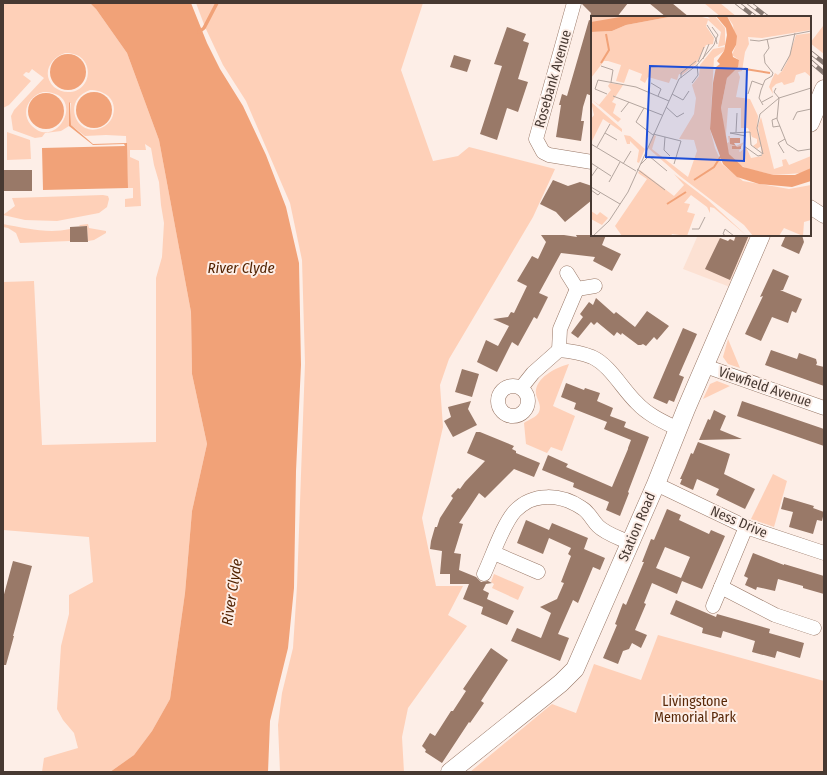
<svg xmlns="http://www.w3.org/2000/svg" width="827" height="775" font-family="'Fira Sans Condensed',sans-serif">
	<rect width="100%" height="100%" fill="#fdeee7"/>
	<!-- built -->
	<polygon fill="#fce1d3" points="698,235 713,235 728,241 730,239 734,240 736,235 752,235 730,287 683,269"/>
	<!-- green -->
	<g fill="#fed0b8" fill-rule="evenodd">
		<path d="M 3,3 L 90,3 L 96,9 L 127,53 L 159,140 L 191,312 L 192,374 L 207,444 L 192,511 L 185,593 L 170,699 L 152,731 L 134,755 L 110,772 L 42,772 L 44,758 L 78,748 L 74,733 L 63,720 L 57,709 L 61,646 L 69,614 L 69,595 L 93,582 L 89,537 L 3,530 L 3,282 L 34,281 L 42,445 L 156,442 L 156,278 L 162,257 L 164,223 L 161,205 L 159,182 L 154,165 L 151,148 L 145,144 L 146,150 L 130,150 L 130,157 L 139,161 L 141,206 L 125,207 L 125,199 L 133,198 L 133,188 L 128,188 L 126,136 L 106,135 L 85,136 L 71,125 L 71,103 L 69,103 L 69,126 L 61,131 L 45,133 L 42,137 L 35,138 L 13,130 L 11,116 L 14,110 L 44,78 L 32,69 L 29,73 L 26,72 L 23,75 L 31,81 L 9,105 L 3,108 ZM 65,53 C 96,52 94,92 68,92 C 63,92 58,90 54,87 C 41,74 50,58 65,53 ZM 90,90 C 106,90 119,101 112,118 C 110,122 106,126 101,128 C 76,138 61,100 90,90 ZM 43,92 C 89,92 57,153 31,125 C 20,112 29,96 43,92 Z"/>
		<polygon points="196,3 423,3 401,70 433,161 458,156 469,147 555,169 533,217 449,359 440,385 443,427 422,518 436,586 463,586 448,615 467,626 408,708 402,737 404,772 280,772 278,725 282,693 293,648 297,586 305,363 302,260 290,203 246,101 223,65 205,27"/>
		<polygon points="704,3 720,3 737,17 721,17"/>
		<polygon points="823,26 824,26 824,54 810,43"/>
		<polygon points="7,132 30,140 31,159 7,160"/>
		<polygon points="103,195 108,196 109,199 107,207 99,213 57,221 25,220 3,215 15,206 12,198"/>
		<path d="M 3,224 C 25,228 48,234 70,229 L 70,241 L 20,243 L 16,233 L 8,228 L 3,227 Z"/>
		<polygon points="88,224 89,228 106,231 106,233 94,240 88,241 87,226 79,226 80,225"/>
		<polygon points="728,339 740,368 728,364 723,357"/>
		<path d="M 569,364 L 553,406 L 575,416 L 562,451 L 551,447 L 547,453 L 526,444 L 524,423 C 528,420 537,417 539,412 C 542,405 537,400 536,394 C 534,378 557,367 569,364 Z"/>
		<polygon points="717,381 730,386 703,399 710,384"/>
		<polygon points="773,474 787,481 774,527 751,519"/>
		<polygon points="494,574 524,587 518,600 492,588 494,584 491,582"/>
		<polygon points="658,635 824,681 824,772 470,772 552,704 576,713 594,664 641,680"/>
	</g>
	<!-- water -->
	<g fill="#f1a278">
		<polygon points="90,3 191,3 207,43 220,69 243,106 266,155 286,207 299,263 301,365 296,471 294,588 288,648 270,721 268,772 110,772 134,755 152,731 170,699 185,593 192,511 207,444 192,374 191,312 159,140 127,53 96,9"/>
		<circle cx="68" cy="72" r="18"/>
		<circle cx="94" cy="110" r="18"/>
		<circle cx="46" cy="111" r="18"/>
		<polygon points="70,102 71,125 93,144 127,143 128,188 43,190 42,148 125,146 124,144 93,145 69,126 69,103"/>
	</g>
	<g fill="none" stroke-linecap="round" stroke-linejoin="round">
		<!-- stream -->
		<polyline stroke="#f1a278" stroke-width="3.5" points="199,32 204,28 217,3"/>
	</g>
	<!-- building -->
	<g fill="#997968" fill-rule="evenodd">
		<polygon points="582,3 628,3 617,17 590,17 591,13 582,4"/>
		<polygon points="649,3 672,3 689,17 666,17"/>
		<polygon points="589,20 592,21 592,96 587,94 583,107 581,121 584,121 581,141 556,137 561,105 559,105 562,94 567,96"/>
		<polygon points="507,27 526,34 523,41 529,43 518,79 528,82 518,112 507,108 497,140 480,134 502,66 494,64"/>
		<polygon points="454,55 471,60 467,72 450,67"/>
		<rect x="3" y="170" width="29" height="21"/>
		<polygon points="553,180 568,186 580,182 592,186 592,200 565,222 556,212 540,204"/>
		<polygon points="87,226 88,242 70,242 70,227"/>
		<polygon points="541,235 564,235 577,237 576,235 606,235 602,245 621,254 612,271 593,261 595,257 561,253 539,293 548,297 537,319 534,317 518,346 512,342 497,372 477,362 486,340 498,346 509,326 493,319 508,317 511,312 514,313 527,286 517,281 532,256 538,259 546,242"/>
		<polygon points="736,235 749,235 730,280 705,269 720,238 728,241 730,239 734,241"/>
		<polygon points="786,235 802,235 804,242 799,254 781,246"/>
		<polygon points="773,269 789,276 783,290 780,290 802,299 796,313 792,311 788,323 772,317 761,341 745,334 763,296 760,297"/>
		<polygon points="596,298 614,314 616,312 635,327 647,311 669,326 657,340 654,337 646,346 643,344 641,345 638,345 622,333 621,335 617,332 614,336 597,322 594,325 591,322 578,338 571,333 583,317 580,314 589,302 593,305"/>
		<polygon points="683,328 697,334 679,375 684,377 674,402 669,400 667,404 653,398"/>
		<polygon points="771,350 797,359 799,353 816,359 817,363 816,365 824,367 824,386 765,365"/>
		<polygon points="462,369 479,374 472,397 455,392"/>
		<polygon points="566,383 584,390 585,388 600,393 597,401 613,408 610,416 626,422 624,427 649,437 628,492 629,493 620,516 606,510 609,502 573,487 574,483 542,470 548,455 568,464 566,467 612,487 628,449 628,448 631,440 604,429 607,422 574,409 576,403 561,397"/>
		<polygon points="471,401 468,409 477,425 453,437 444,421 451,417 448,407"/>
		<polygon points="742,401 824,429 824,446 737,416"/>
		<polygon points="714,410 726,416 720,430 742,439 699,440 708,419 710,420"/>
		<polygon points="476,432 480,432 514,446 512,449 516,451 516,453 540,463 534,477 514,469 485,498 479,493 459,523 463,524 454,553 461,554 459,570 476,577 481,582 488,581 492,583 486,584 483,590 489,593 487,599 514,611 507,625 481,614 483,607 463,599 469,584 450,584 450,574 440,574 442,551 430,549 431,541 435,527 437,527 440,518 453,498 451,496 458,488 460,489 465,482 485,461 467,453"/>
		<polygon points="698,442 730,454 724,474 755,489 745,509 716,495 719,489 697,479 693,490 680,484 682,479 680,479 685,468 691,453 693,454"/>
		<polygon points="784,497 814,506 813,508 824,512 822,521 817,520 813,534 789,527 793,512 781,509"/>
		<path d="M 667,509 L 681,515 L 679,520 L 709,534 L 711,530 L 725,536 L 702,589 L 682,581 L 677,594 L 652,583 L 644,603 L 646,604 L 635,630 L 647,635 L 641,648 L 632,643 L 629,649 L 623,651 L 618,664 L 603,658 L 617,625 L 615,624 L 623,603 L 626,605 L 644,562 L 642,562 L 651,539 L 654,540 ZM 665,547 L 690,557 L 681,578 L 656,568 Z"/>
		<polygon points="526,520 549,530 552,523 588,538 584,549 605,558 600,570 593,567 578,603 573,600 558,634 569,638 560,661 511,641 517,628 541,638 551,613 540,607 557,599 564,583 561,582 571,556 568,554 571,548 549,538 543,554 517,543"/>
		<polygon points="753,553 784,565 784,564 824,576 824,594 803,588 803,586 778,579 775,591 757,587 756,590 745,585 748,578 744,576"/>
		<polygon points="13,561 32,566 13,636 14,636 6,665 3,665 3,598"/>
		<polygon points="676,600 716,617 717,614 770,629 769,633 804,643 800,658 777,651 775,658 752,652 755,641 723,631 721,638 702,633 703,628 670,614"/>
		<polygon points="491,648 508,660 481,701 484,703 470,723 469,722 442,763 425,752 426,750 422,746 430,733 435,736 451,711 453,711 466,691 463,689"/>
	</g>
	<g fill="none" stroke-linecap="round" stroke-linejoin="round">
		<!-- minor casing -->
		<g stroke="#987766" stroke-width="15">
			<g id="minor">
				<polyline points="574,3 536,139 543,152 549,155 592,162"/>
				<polyline points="810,207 824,216"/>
				<polyline points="567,273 577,289 595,286"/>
				<polyline points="559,350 560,329 577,289"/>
				<polyline points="705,366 824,408"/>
				<circle cx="513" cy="401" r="15"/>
				<path d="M 521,388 L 533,373 L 559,350 C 570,351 582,353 592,357 C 610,365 623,390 637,403 C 648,415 664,422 678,429"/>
				<polyline points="656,484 746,527 824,553"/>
				<polyline points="746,527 721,587 775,615 814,628"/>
				<polyline points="494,553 538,572"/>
				<path d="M 484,574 C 492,557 503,524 515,511 C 533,492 561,494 582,508 C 589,512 592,520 598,526 C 606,534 620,538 630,543"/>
				<polyline points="713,606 721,587"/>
			</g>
		</g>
		<!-- tertiary casing -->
		<g stroke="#987766" stroke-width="19">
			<g id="tertiary">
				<polyline points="810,123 824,89"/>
				<polyline points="450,772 561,683 575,669 656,484 686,409 761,235"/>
			</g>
		</g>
		<!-- minor -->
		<use href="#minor" stroke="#fff" stroke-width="14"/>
		<!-- tertiary -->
		<use href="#tertiary" stroke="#fff" stroke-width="18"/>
		<!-- rail casing -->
		<g stroke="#887a73" stroke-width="4.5">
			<g id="rail">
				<polyline points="737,3 755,17"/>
				<polyline points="749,3 767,17"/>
				<polyline points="810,52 824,63"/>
				<polyline points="810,61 824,73"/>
			</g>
		</g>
		<!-- rail -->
		<use href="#rail" stroke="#fdeee7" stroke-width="3" stroke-dasharray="9" stroke-linecap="butt"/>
	</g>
	<g text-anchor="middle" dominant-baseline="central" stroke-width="4" stroke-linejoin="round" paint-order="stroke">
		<!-- street labels -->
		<g font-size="14" fill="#473932" stroke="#fdeee7">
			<text transform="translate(553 79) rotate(-74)">Rosebank Avenue</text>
			<text transform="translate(765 387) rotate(19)">Viewfield Avenue</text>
			<text transform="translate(739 522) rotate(23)">Ness Drive</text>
			<text transform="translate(637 527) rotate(-67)">Station Road</text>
		</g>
		<!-- park labels -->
		<g font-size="14" fill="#592808" stroke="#fdeee7">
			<text x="695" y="701">Livingstone<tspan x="695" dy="16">Memorial Park</tspan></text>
		</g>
		<!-- water labels -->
		<g font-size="15" font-style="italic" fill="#542403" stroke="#fdeee7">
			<text x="241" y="268">River Clyde</text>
			<text transform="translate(232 592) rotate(-81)">River Clyde</text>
		</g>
	</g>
	<!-- overview -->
	<g transform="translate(591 16)">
		<rect width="220" height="220" fill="#fdeee7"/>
		<path d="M 0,0 L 35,0 L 11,6 L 0,6 ZM 83,0 L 107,0 L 119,3 L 116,0 L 124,0 L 134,12 L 134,29 L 127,31 L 130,16 L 117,4 L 115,10 L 123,22 L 122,28 L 115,29 L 105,48 L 91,59 L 88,58 L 86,64 L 80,62 L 78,67 L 57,61 L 54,67 L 49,64 L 51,58 L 38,53 L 33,67 L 25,65 L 30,49 L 17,45 L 13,45 L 0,62 L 0,16 L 21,15 L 35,9 ZM 136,0 L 220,0 L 220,14 L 171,22 L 157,21 L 158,28 L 154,36 L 151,55 L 147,56 L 149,61 L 145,81 L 159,83 L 167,100 L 166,113 L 170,130 L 166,133 L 162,130 L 166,127 L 166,123 L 161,121 L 157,112 L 150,112 L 150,92 L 137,92 L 135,118 L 136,127 L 138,126 L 137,120 L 139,120 L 139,128 L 145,130 L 153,126 L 148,135 L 149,136 L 155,131 L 160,142 L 171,140 L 169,124 L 167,110 L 170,101 L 183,153 L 192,150 L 191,144 L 195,143 L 198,149 L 220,140 L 220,152 L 212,157 L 183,159 L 157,153 L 145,147 L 138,138 L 135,128 L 130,92 L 136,62 L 146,51 L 148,44 L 141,39 L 145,29 L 142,9 ZM 220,17 L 220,61 L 214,56 L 205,59 L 203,66 L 193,69 L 191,66 L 185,68 L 181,72 L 182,78 L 178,71 L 181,63 L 184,57 L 187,59 L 191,55 L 196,46 L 205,19 ZM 133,31 L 133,35 L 123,42 L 119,113 L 124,132 L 131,148 L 152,165 L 198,173 L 220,169 L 220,204 L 213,206 L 212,220 L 193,212 L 188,220 L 162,220 L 153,209 L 89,160 L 57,132 L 63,119 L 65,120 L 61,133 L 97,161 L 106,135 L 103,124 L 88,123 L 103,98 L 105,82 L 101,69 L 108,60 L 109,49 L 122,33 ZM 19,67 L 32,69 L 21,86 L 25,88 L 22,97 L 30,103 L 27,106 L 0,83 L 8,89 L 20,74 L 17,70 ZM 0,86 L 31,113 L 31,116 L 12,103 L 0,127 L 0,103 L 3,99 ZM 33,119 L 39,120 L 54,133 L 48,147 L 46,146 L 48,134 L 39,125 L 39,128 L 36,128 ZM 49,154 L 83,180 L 93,169 L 83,158 L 117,184 L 156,220 L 123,192 L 119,191 L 119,197 L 116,191 L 100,179 L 93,187 L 99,188 L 96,196 L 104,198 L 96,220 L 81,218 L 80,220 L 31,220 L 24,210 L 56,163 L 47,157 ZM 0,195 L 6,199 L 9,196 L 17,202 L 11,209 L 0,203 Z" fill="#fed0b8"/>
		<path d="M 35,0 L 83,0 L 35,9 L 21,15 L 0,16 L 0,6 ZM 125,0 L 136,0 L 146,20 L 145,29 L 141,36 L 142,41 L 148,44 L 147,51 L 136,62 L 130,92 L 138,138 L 152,151 L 183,159 L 204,159 L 220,152 L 220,165 L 201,171 L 168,168 L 146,161 L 132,148 L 119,113 L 122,67 L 125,51 L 129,48 L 126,45 L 133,35 L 136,19 L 135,12 ZM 139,122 L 149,122 L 149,127 L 143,127 L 145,130 L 146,131 L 150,130 L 150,133 L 141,133 L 141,130 L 145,130 L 139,128 Z" fill="#f1a278"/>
		<path fill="none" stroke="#f1a278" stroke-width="2" d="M 10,47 L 18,34 L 15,18M 154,53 L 179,57M 103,164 L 123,151 L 130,140M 76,188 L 95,176"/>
		<path fill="none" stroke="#b4a69f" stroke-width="1" d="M 121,11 L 127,19 L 125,23 L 126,28M 159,24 L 168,25 L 220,15M 112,43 L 118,28M 107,46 L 113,31M 10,50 L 22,54 L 20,66M 190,55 L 199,39 L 204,17M 90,62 L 90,57 L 105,45M 60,67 L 70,73 L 67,80M 101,67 L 107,59 L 106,49M 185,72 L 183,76 L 188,82M 16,78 L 4,73 L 7,64 L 45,71 L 78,85M 81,78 L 92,84 L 98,75M 157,78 L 161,65 L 172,69M 22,80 L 71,99M 188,82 L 186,103 L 196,128 L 207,135 L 220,133M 171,86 L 182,80M 172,89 L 168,82 L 170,74 L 174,64 L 181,60 L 182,57 L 174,47 L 173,39 L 178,32 L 176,23M 75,91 L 86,101 L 93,97M 53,92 L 45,106 L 62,119M 30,96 L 38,86M 186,102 L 181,104 L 182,111 L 189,110M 202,104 L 206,96 L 220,93M 145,116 L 146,97M 14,117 L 26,124M 62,118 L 90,125 L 83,148M 155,120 L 139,117 L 159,116 L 160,129 L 172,138 L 166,112 L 169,98 L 188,82 L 220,72M 74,121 L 73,134 L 79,140M 0,128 L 45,155M 153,130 L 167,140 L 171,139M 6,131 L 19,108M 193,137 L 187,127 L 194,123M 0,147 L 20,160M 32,148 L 40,135M 49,149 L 58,140 L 76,155M 46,153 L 74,174M 0,161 L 7,151M 18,166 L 29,146M 0,171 L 29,188M 0,174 L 7,179 L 10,176M 101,213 L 108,213 L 114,201M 2,220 L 18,205 L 37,176 L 88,63 L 106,49 L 123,29 L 125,23 L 116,9M 135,220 L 132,218 L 134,213 L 143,220"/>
		<path fill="#1d4ed8" fill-opacity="0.15" stroke="#1d4ed8" stroke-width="2" d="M 59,50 L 156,53 L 153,145 L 55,141 Z"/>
		<rect width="220" height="220" fill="none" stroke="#473932" stroke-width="2"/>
	</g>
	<!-- border -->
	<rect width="827" height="775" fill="none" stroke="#473932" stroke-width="8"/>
</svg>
